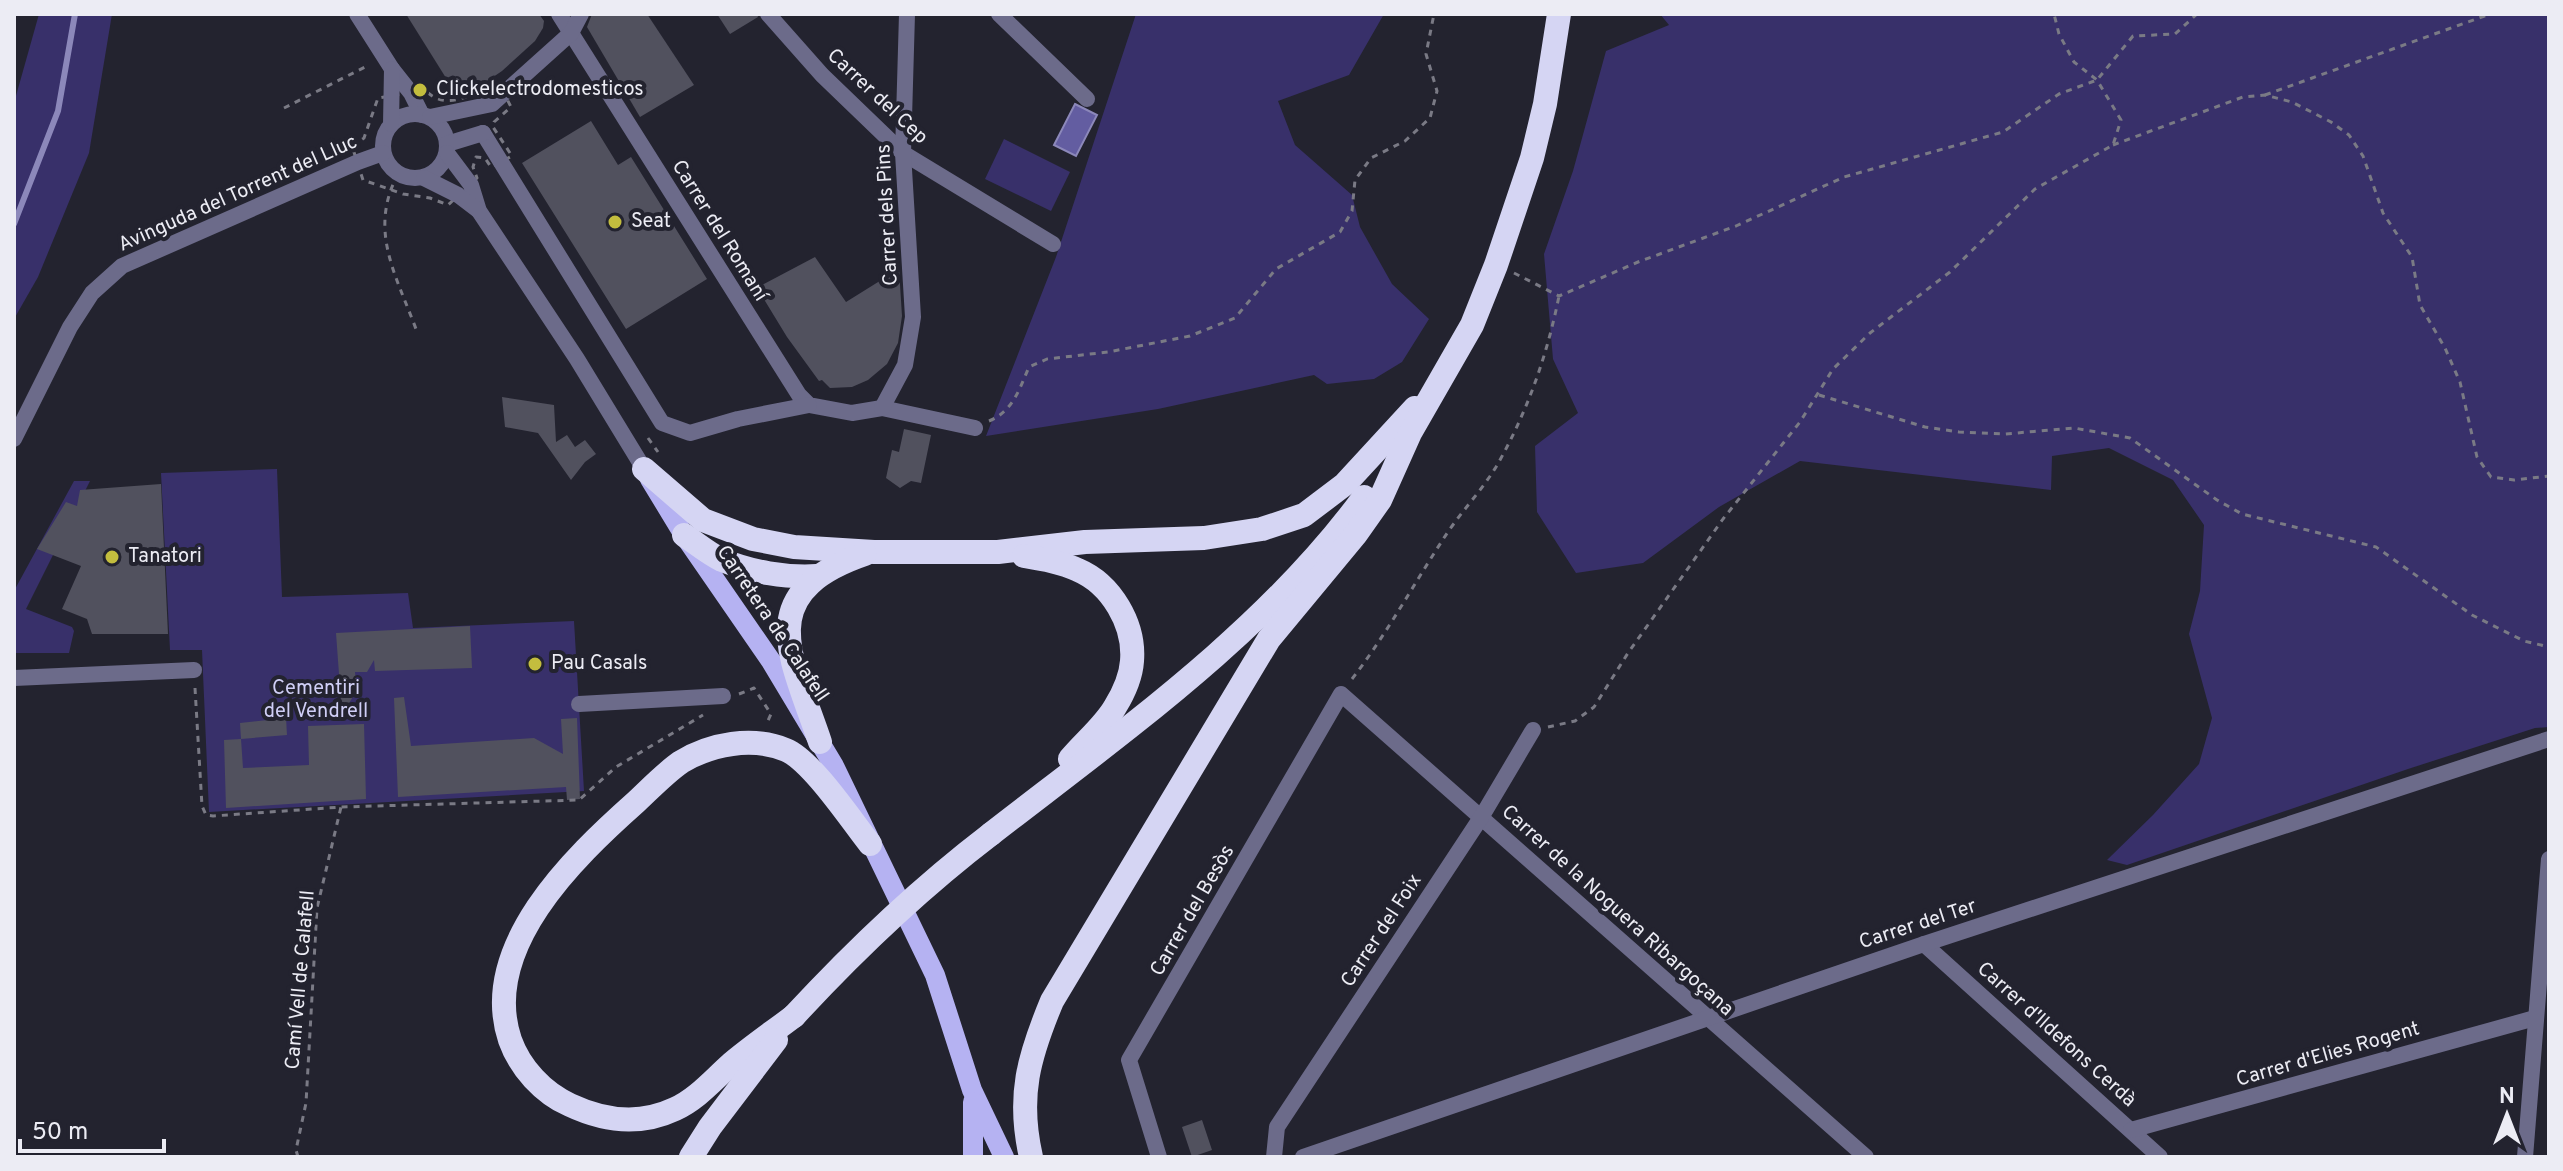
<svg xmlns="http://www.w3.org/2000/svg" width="2563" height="1171" font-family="Overpass,sans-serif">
	<rect width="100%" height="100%" fill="#23232f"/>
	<!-- green -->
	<g fill="#38306a">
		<polygon points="39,14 112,14 89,153 38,277 14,319 14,103"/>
		<polygon points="1136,14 1384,14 1349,75 1278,101 1295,145 1352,195 1360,227 1392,284 1429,319 1402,362 1374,379 1327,384 1314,375 1158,409 986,436 1056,257"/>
		<polygon points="1660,14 2549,14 2549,727 2535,728 2408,769 2127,865 2107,860 2153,815 2199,764 2212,718 2189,634 2200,591 2204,525 2173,480 2109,448 2052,456 2051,490 1800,461 1719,507 1643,563 1576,573 1537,512 1535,446 1578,413 1553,359 1544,254 1573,171 1606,51 1669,25"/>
		<polygon points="1004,139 1070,172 1051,211 985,179"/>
		<polygon points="277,469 282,597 408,593 413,628 574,621 584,791 209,812 202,650 170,650 161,473"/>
		<polygon points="74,481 90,481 26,609 72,627 74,631 69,653 14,653 14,591"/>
	</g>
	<!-- water -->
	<polygon fill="#635da1" stroke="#8c88ba" stroke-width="2" points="1075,104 1097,115 1076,156 1054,145"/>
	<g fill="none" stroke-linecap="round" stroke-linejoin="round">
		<!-- stream -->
		<polyline stroke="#8c88ba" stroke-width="6" points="14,224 58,111 75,14"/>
	</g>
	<!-- building -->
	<g fill="#51515e">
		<polygon points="406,14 539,14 544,21 543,28 535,41 502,71 477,88 467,88 458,86 446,78"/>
		<polygon points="592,14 647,14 694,85 640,117 587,27"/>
		<polygon points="717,14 757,14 758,17 730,34"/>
		<polygon points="591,121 618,165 631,157 707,279 626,329 522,163"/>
		<polygon points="815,257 846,302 899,269 902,316 898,343 887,364 868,380 852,387 830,388 822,380 819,381 787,337 759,291 760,286"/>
		<polygon points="502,397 554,405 556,442 567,435 575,447 585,440 596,454 585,462 571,480 538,433 505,427"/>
		<polygon points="904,429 931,435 921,483 911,481 900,488 886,478 892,450 899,452"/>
		<polygon points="161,484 168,634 92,634 87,619 62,609 81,566 37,549 66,502 77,506 80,490"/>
		<polygon points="470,626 472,668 375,671 374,660 367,672 355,672 357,690 342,715 336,633"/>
		<polygon points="404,697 411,746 534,738 563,754 561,719 577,718 580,799 567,800 566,787 398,797 394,698"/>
		<polygon points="286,718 287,735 241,739 240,723"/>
		<polygon points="364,724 366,799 226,808 224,740 241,739 243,768 309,765 308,726"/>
		<polygon points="1202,1120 1212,1150 1192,1157 1182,1127"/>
	</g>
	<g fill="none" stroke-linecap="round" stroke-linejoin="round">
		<!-- path -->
		<g stroke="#7a7a85" stroke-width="3" stroke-dasharray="6 6" stroke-linecap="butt">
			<path d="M 493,82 L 504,93 L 511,107 L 494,122 L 493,127 L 512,156 L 491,167 L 485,158 L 476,157 L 473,167 L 477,178 L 448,205 L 430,198 L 403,194 L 363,180 L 352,146 L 364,138 L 378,98 L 425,90 C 446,112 472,95 493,82 Z"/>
			<polyline points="2265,95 2490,14"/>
			<polyline points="284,108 369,65"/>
			<polyline points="2113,145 2243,97 2265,95 2292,102 2331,122 2349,135 2363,156 2383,213 2412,257 2420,305 2445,348 2460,382 2477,457 2491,477 2514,480 2549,476"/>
			<path d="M 398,174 C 368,230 396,275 416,329"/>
			<polyline points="1514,273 1559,296 1638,262 1736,226 1844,177 2003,132 2059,94 2097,80 2133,36 2175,34 2197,14"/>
			<polyline points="1819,395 1925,427 1959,432 2005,434 2074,428 2130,438 2217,500 2242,514 2376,547 2472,615 2524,641 2549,647"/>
			<path d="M 989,421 C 1013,411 1019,390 1029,367 L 1047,359 L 1108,352 L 1190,336 L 1235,318 L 1276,269 L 1340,232 L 1352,211 L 1355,180 L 1371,158 L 1405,141 L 1430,118 L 1437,91 L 1426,54 L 1434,14"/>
			<polyline points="648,438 658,452"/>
			<path d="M 1352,679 C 1386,635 1412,587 1442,541 C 1458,515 1480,493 1496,467 C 1527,413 1547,356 1559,296"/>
			<polyline points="195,688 202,806 206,815 213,816 341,807 579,800 616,767 703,715"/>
			<polyline points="739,694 754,688 771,714 767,723"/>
			<polyline points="1548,727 1575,721 1594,707 1628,653 1723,519 1800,422 1833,369 1870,333 1950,272 2035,189 2113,145 2121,120 2097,80 2074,62 2059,34 2054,14"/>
			<polyline points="298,1157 296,1150 306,1103 317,908 341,807"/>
		</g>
		<!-- street -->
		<g stroke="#6c6b8a" stroke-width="16">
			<polyline points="357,14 392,69 411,93 422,115"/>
			<polyline points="559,14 799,395 809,405 852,413 882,408 975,428"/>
			<polyline points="768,14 822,75 903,153 1053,244"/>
			<polyline points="999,14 1087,99"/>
			<circle cx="415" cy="146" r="32"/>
			<polyline points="430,117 492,104 571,33 581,14"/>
			<polyline points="391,124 392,69"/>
			<polyline points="483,133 662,423 690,433 738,419 809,405"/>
			<polyline points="447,144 483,133"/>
			<polyline points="447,153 471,185 479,211 577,359 644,469"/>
			<polyline points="424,178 458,195 479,211"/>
			<polyline points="882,408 905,365 913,317 903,153 907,14"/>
			<polyline points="14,439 70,327 92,293 122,266 358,162 383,153"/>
			<polyline points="14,678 194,670"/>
			<polyline points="579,704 723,696"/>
			<polyline points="1924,944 2160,1157"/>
			<polyline points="2131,1130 2535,1018"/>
			<polyline points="1159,1157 1129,1060 1341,694 1866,1157"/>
			<polyline points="1274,1157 1277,1127 1482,816 1533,730"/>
			<polyline points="1303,1157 1924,944 2549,739"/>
			<polyline points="2525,1157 2549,859"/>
		</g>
		<!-- primary -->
		<g stroke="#b5b2f2" stroke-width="20">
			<polyline points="650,479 684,535 771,661 834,766 935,975 972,1090 1004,1157"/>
			<polyline points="973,1102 973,1157"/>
		</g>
		<!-- highway -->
		<g stroke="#d5d5f3" stroke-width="24">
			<polyline points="644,469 703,520 753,539 794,547 874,552 998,552 1085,542 1204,538 1262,529 1304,515 1345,484 1415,408"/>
			<path d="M 684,535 C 696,543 709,554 722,560 C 751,572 786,578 817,576"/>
			<path d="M 1024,556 C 1042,559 1061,562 1078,570 C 1111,584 1135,624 1132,661 C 1131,676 1123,694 1115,707 C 1104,726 1084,742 1070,759"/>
			<path d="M 820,742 C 791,656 751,593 865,554"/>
			<path d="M 991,834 C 1121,733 1266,631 1364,497"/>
			<path d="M 794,1016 C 773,1032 751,1047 731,1064 C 713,1080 697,1099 675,1109 C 639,1126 604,1121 570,1105 C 543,1093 520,1068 510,1040 C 479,948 573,858 636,802 C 650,789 665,773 681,762 C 711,744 752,736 786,750 C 811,760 851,820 870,844"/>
			<polyline points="691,1157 710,1127 776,1040"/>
			<path d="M 1031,1157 C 1017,1096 1029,1056 1052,1001 L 1269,639 L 1356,534 L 1380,500 L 1410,433 L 1472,325 L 1496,265 L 1532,158 L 1545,104 L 1559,14"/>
		</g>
		<!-- highway-bridge -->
		<path stroke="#d5d5f3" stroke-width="24" d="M 794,1016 C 855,950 919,889 991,834"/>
	</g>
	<!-- markers -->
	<g fill="#c3bd3e" stroke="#23232f" stroke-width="3">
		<circle cx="420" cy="90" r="8"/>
		<circle cx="615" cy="222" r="8"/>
		<circle cx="112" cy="557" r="8"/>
		<circle cx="535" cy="664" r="8"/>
	</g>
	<g text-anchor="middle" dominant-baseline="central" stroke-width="8" stroke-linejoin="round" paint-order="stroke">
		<!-- poi labels -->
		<g font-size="20" fill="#ececf4" stroke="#23232f" text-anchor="start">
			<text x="436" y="90">Clickelectrodomesticos</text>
			<text x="631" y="222">Seat</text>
			<text x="128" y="557">Tanatori</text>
			<text x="551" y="664">Pau Casals</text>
		</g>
		<!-- street labels -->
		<g font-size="20" fill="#ececf4" stroke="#23232f">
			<text transform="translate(877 97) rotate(43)">Carrer del Cep</text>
			<text transform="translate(238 194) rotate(-24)">Avinguda del Torrent del Lluc</text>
			<text transform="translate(888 215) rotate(-93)">Carrer dels Pins</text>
			<text transform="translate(719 231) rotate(58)">Carrer del Romaní</text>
			<text transform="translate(772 624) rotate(56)">Carretera de Calafell</text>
			<text transform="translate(1193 911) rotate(-60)">Carrer del Besòs</text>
			<text transform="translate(1617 911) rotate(42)">Carrer de la Noguera Ribargoçana</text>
			<text transform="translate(1918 925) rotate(-18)">Carrer del Ter</text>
			<text transform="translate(1382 931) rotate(-57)">Carrer del Foix</text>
			<text transform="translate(301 980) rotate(-85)">Camí Vell de Calafell</text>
			<text transform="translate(2056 1035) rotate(42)">Carrer d'Ildefons Cerdà</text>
			<text transform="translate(2328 1055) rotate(-16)">Carrer d'Elies Rogent</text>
		</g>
		<!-- park labels -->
		<g font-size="20" fill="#d0cff6" stroke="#23232f">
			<text x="316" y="689">Cementiri<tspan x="316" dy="23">del Vendrell</tspan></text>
		</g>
	</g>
	<!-- border -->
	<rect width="2563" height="1171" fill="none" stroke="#ececf4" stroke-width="32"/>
	<!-- north arrow -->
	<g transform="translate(2507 1115)" stroke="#23232f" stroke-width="6" paint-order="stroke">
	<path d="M0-6L14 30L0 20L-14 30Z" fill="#ececf4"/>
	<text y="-12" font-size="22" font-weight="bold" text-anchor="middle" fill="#ececf4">N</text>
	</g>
	<!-- scale -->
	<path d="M20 1139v12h144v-12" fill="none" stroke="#ececf4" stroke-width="4"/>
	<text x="32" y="1139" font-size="24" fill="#ececf4" stroke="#23232f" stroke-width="6" paint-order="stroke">50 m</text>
</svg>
